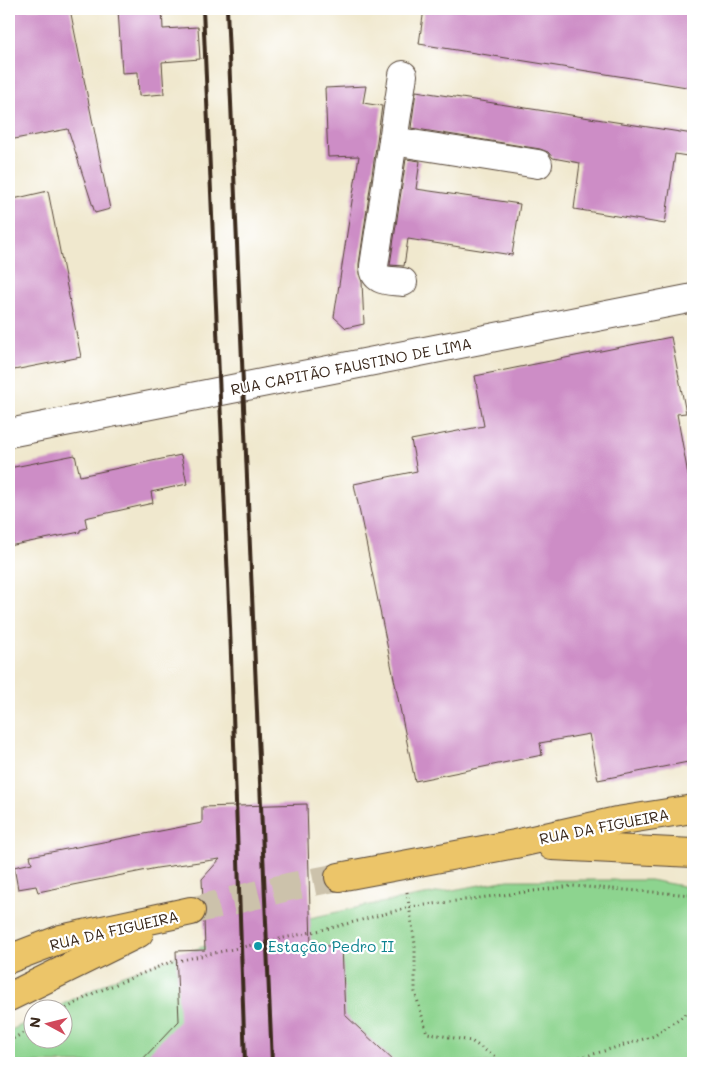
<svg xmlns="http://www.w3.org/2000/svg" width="702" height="1072" font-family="Mali,sans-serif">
	<rect width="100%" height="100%" fill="#fff"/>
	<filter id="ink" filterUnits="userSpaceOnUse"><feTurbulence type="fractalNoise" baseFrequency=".02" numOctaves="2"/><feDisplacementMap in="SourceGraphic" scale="10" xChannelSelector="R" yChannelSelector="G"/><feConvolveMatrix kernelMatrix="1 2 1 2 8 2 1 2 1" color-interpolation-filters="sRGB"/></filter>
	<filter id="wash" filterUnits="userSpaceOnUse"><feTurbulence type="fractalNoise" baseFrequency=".0096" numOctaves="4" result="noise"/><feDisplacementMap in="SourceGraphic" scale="20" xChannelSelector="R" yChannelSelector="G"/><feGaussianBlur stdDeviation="1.12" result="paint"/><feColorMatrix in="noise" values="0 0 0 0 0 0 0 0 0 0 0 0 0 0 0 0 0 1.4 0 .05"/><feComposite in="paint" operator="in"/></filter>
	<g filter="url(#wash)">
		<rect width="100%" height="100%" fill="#f0e8ce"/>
		<!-- green -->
		<polygon fill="#8dd48f" stroke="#647f56" points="508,880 650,880 693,888 693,1063 9,1063 9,1031 32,1020 32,1040 62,1040 62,1010 53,1009 120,976 242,933 369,905"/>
		<g id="blocks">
			<!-- building -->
			<g fill="#cd8dc6">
				<polygon points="9,9 70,9 110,209 95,213 68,129 9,140"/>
				<polygon points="118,9 162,9 163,29 198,27 200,59 162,62 164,94 139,96 138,72 122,73"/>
				<polygon points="424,9 693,9 693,88 419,44"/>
				<polygon points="366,86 363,103 382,106 359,264 359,274 362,282 364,324 346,328 334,317 359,156 328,157 325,88"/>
				<polygon points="416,91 693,134 693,157 675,154 665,224 574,209 580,163 553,158 548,152 540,149 411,128"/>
				<polygon points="406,159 420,161 416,189 520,204 512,255 408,239 404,266 390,265"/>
				<polygon points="48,191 81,357 9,371 9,200"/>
				<polygon points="671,337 686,413 677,414 693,502 693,761 598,780 589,734 540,743 542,755 415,781 354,484 417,471 411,440 484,426 475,376"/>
				<polygon points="75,455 80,476 181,455 187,484 151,492 153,503 85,518 87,528 80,530 80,532 9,546 9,468"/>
				<polygon points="307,804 311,946 342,946 345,1015 396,1063 139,1063 179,1021 176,951 205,950 204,919 206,908 203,902 202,879 220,859 157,868 38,892 36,886 18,889 14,867 32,863 30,856 202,823 202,807"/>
			</g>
		</g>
	</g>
	<g filter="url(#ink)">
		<use href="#blocks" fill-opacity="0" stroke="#564638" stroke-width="1"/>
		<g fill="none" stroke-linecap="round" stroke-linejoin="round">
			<!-- major-tunnel -->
			<polyline stroke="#ccc2ab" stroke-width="28" stroke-dasharray="28 14" stroke-linecap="butt" points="191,911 288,887 339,877"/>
			<!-- minor casing -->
			<g stroke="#564638" stroke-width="30">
				<g id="minor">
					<polyline points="393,141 538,164"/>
					<path d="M 403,282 C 390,280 374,283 374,266 L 403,75"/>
					<polyline points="9,433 693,298"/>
				</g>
			</g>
			<!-- major casing -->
			<g stroke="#564638" stroke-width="30">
				<g id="major">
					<polyline points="552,846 693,853"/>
					<polyline points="339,877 515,844 617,821 693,809"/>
					<polyline points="9,959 61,939 191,911"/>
					<polyline points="9,997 139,933"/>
				</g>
			</g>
			<!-- path -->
			<g stroke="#564638" stroke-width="3" stroke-dasharray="1 4" stroke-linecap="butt">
				<polyline points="407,892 415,944 415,992 427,1033 471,1041 497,1058 499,1063"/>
				<polyline points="62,1011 92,994 168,963 335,927 410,907 572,886 693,895"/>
				<polyline points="9,1041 32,1028"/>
				<polyline points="535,1063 587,1056 654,1036 693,1009"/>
			</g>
			<!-- minor -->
			<use href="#minor" stroke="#fff" stroke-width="28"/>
			<!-- major -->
			<use href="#major" stroke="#ecc569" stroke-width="28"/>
			<!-- rail -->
			<g stroke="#3b2a1e" stroke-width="4">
				<polyline points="203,9 230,627 245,1063"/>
				<polyline points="227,9 272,1063"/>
			</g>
		</g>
	</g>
	<!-- markers -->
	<circle fill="#0f9aa8" stroke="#fff" stroke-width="2" cx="258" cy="946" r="5"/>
	<g text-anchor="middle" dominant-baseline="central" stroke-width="4.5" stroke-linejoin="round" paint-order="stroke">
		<!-- street labels -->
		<g font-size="15" fill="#3b2a1e" stroke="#fff">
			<text transform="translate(351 366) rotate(-11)">RUA CAPITÃO FAUSTINO DE LIMA</text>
			<text transform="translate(604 826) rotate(-11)">RUA DA FIGUEIRA</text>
			<text transform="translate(114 930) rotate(-13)">RUA DA FIGUEIRA</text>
		</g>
		<!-- culture labels -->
		<g font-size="15" fill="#0d838f" stroke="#fff" text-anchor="start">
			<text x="268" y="946">Estação Pedro II</text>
		</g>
	</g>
	<!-- margin -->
	<rect width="702" height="1072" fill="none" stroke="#fff" stroke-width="30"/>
	<!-- north arrow -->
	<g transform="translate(48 1024) rotate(277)"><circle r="24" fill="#ffffff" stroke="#b1aaa5"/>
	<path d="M0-4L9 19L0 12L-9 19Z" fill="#d1495b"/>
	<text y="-8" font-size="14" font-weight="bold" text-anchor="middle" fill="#3b2a1e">N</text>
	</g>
</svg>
